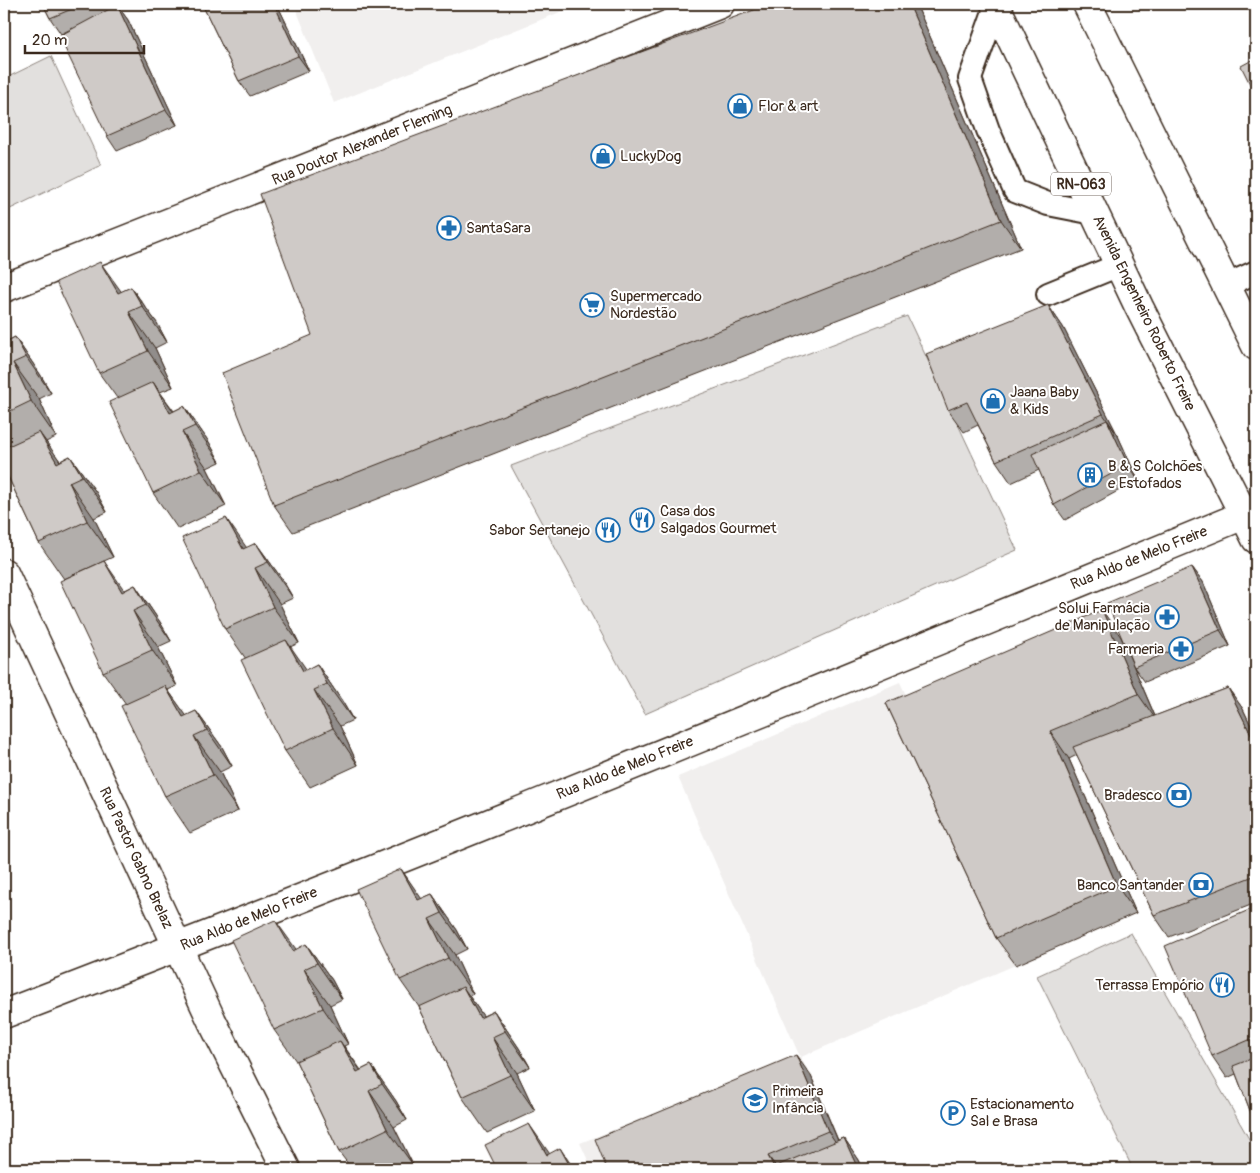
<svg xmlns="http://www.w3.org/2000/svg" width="1260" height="1173" font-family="Pangolin,sans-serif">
	<rect width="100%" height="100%" fill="#fff"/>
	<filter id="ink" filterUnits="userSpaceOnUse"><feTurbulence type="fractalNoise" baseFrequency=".02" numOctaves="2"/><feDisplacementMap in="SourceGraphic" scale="10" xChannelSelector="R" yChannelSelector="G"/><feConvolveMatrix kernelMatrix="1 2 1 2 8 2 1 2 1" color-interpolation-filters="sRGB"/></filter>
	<g filter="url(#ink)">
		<!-- built -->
		<g fill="#f1efee">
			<polygon points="294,4 580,4 334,103"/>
			<polygon points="1121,637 1157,721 1069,759 1136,913 801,1057 850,1169 592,1169 580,1143 800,1057 678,777 900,682 919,723"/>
		</g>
		<!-- grass -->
		<g fill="#e2e0de" stroke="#8e857e">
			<polygon points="51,56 101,165 4,212 4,79"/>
			<polygon points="907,316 1017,550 645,714 511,466"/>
			<polygon points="1131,933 1256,1151 1256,1169 1133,1169 1037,976"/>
		</g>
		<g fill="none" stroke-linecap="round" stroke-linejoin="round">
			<!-- service casing -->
			<g stroke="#3b2a1e" stroke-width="26">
				<g id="service">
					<polyline points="996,6 970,79 988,130 1015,191 1048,204 1094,213"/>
					<polyline points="1225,286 1256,272"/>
					<polyline points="1048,294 1119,265"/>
				</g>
			</g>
			<!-- minor casing -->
			<g stroke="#3b2a1e" stroke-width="31">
				<g id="minor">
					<polyline points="4,288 720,4"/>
					<polyline points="4,573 212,1021 286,1169"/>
					<path d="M 4,1014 C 420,855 832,684 1244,515"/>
				</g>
			</g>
			<!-- primary casing -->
			<g stroke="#3b2a1e" stroke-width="31">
				<g id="primary">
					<polyline points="995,4 1139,307 1256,539"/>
					<polyline points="1087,4 1256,346"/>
				</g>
			</g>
			<!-- service -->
			<use href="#service" stroke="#fff" stroke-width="22"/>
			<!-- minor -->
			<use href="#minor" stroke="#fff" stroke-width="28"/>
			<!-- primary -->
			<use href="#primary" stroke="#fff" stroke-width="28"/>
		</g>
		<!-- wall -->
		<g fill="#b2aeab" stroke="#3b2a1e">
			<polygon points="43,4 118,4 120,8 119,8 128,20 177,125 117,151 107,136 73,28 61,34 50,18"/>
			<polygon points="202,4 277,4 309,71 250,96 239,81"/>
			<polygon points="916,4 1021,248 293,532 274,505 312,335"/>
			<polygon points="131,287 157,323 167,342 155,348 173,387 160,392 174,411 184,406 209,442 220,462 207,468 226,506 178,529 153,493 117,398 99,373 121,292"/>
			<polygon points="1048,305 1063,327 1118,436 1138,480 1065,520 1054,505 1039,470 1011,483 996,461 978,425 964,432 948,410"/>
			<polygon points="15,337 40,374 51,393 39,399 56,437 46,442 60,461 70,456 96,492 107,512 94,518 113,557 64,579 39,543 4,468 4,340 5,342"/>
			<polygon points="256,543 282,579 293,598 280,604 299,643 290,647 306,670 317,664 342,701 353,720 340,726 358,765 310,787 285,751 246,659 225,629 247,548"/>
			<polygon points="1192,567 1203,582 1230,646 1145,682 1134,667"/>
			<polygon points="135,585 160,622 171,641 158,647 177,686 168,690 186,716 196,711 222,747 232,766 220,772 238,811 190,833 165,796 126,704 103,672 125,590"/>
			<polygon points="1121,637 1155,716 1228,688 1243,709 1256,736 1256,903 1169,937 1154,915 1077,755 1069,759 1136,913 1016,965 996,938 886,703"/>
			<polygon points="401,869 421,899 432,894 457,930 467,949 455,955 473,994 469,996 483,1016 494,1011 519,1048 530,1067 517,1073 535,1111 487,1133 462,1097 419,1007 400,980"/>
			<polygon points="1256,907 1256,1126 1236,1074 1227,1078 1212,1056"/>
			<polygon points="306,944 332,980 342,999 330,1005 348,1044 344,1046 361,1070 371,1065 396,1101 407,1120 394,1127 413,1165 404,1169 352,1169 339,1152 296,1061 274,1030"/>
			<polygon points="811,1076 838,1140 844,1138 859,1160 863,1169 607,1169"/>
		</g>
		<!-- shaded-wall -->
		<g fill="#918d8b" stroke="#3b2a1e">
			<polygon points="274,4 277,4 309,71 298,56"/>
			<polygon points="909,4 916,4 1021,248 1001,220"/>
			<polygon points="117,5 128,20 177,125 166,110"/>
			<polygon points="100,262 126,298 118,293"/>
			<polygon points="131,287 157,323 167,342 142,306"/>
			<polygon points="1048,305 1063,327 1118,436 1103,414"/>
			<polygon points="129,312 155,348 173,387 148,351"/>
			<polygon points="15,337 40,374 51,393 26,357"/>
			<polygon points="13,363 39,399 56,437 31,401"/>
			<polygon points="153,382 178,418 170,413"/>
			<polygon points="184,406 209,442 220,462 195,426"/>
			<polygon points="1107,420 1118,436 1138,480 1128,465"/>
			<polygon points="39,432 65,468 57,463"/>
			<polygon points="182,432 207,468 226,506 201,470"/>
			<polygon points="70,456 96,492 107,512 82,476"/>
			<polygon points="69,482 94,518 113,557 87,521"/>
			<polygon points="226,518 251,554 243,549"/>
			<polygon points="256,543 282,579 293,598 268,562"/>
			<polygon points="104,561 129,597 122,592"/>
			<polygon points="1192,567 1203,582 1230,646 1220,630"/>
			<polygon points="255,568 280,604 299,643 273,607"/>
			<polygon points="135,585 160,622 171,641 146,605"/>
			<polygon points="1102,610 1121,637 1157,721 1138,694"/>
			<polygon points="133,611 158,647 177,686 152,650"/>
			<polygon points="286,640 311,676 303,671"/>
			<polygon points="317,664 342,701 353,720 327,684"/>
			<polygon points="165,686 191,722 183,717"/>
			<polygon points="1228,688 1243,709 1256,736 1256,745"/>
			<polygon points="314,690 340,726 358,765 333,728"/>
			<polygon points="196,711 222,747 232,766 207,730"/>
			<polygon points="1050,731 1069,759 1136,913 1117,886"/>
			<polygon points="194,736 220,772 238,811 213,775"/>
			<polygon points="401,869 426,905 418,900"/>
			<polygon points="432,894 457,930 467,949 442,913"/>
			<polygon points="429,919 455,955 473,994 448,958"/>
			<polygon points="275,920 301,956 293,951"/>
			<polygon points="306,944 332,980 342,999 317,963"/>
			<polygon points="304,969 330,1005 348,1044 323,1008"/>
			<polygon points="463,987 488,1023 480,1018"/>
			<polygon points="494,1011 519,1048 530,1067 505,1031"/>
			<polygon points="492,1037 517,1073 535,1111 510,1075"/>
			<polygon points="340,1041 365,1077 357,1072"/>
			<polygon points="796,1055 811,1076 843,1153 828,1131"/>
			<polygon points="371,1065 396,1101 407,1120 382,1084"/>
			<polygon points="369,1091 394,1127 413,1165 387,1129"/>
			<polygon points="529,1124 554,1160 547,1155"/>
			<polygon points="844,1138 859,1160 863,1169 858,1169"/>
			<polygon points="560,1148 574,1169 572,1169 571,1168"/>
			<polygon points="768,1156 778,1169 775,1169"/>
		</g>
		<!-- building -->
		<g fill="#cfcac7" stroke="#3b2a1e">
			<polygon points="43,4 84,4 50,18"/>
			<polygon points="202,4 274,4 298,56 239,81"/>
			<polygon points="770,4 909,4 1001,220 274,505 222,373 312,335 260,194"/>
			<polygon points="117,5 166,110 107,136 59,36"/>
			<polygon points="1256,58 1256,96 1241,66"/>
			<polygon points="100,262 118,293 131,287 142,306 129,312 148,351 99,373 56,282"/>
			<polygon points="1048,305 1103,414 996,461 967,402 948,410 926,354"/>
			<polygon points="15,337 26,357 13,363 31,401 4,414 4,343"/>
			<polygon points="153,382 170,413 184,406 195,426 182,432 201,470 153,493 109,402"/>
			<polygon points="1107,420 1128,465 1054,505 1032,454"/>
			<polygon points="39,432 57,463 70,456 82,476 69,482 87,521 39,543 4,468 4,448"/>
			<polygon points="226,518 243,549 256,543 268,562 255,568 273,607 225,629 182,538"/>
			<polygon points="104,561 122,592 135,585 146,605 133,611 152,650 103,672 60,581"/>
			<polygon points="1192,567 1220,630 1134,667 1107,603"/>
			<polygon points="1102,610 1138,694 1050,731 1117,886 996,938 886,703"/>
			<polygon points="286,640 303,671 317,664 327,684 314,690 333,728 285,751 241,660"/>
			<polygon points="165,686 183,717 196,711 207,730 194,736 213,775 165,796 121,706"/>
			<polygon points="1228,688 1256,745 1256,875 1154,915 1073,747"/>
			<polygon points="401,869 418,900 432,894 442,913 429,919 448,958 400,980 356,889"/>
			<polygon points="1256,907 1256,1037 1212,1056 1165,946"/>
			<polygon points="275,920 293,951 306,944 317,963 304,969 323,1008 274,1030 231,940"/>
			<polygon points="463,987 480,1018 494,1011 505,1031 492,1037 510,1075 462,1097 419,1007"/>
			<polygon points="340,1041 357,1072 371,1065 382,1084 369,1091 387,1129 339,1152 296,1061"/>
			<polygon points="796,1055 828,1131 768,1156 774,1167 844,1138 858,1169 730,1169 729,1167 724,1169 607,1169 595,1139"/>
			<polygon points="1256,1057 1256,1126 1233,1066"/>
			<polygon points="529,1124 547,1155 560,1148 571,1168 567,1169 497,1169 485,1145"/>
		</g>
	</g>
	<!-- icons -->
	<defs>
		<g id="shop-ring" transform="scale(1.25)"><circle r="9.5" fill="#fff" stroke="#1f6fb2" stroke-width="1.5"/><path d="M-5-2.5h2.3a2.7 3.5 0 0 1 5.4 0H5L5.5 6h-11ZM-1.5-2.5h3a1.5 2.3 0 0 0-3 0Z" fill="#1f6fb2"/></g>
		<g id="pharmacy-ring" transform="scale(1.25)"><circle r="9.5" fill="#fff" stroke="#1f6fb2" stroke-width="1.5"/><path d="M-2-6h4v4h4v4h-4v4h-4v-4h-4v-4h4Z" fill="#1f6fb2"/></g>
		<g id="supermarket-ring" transform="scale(1.25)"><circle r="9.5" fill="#fff" stroke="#1f6fb2" stroke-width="1.5"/><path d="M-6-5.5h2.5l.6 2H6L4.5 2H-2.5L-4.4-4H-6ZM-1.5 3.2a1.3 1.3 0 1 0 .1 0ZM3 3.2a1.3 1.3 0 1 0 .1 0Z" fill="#1f6fb2"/></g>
		<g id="building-ring" transform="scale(1.25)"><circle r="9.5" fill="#fff" stroke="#1f6fb2" stroke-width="1.5"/><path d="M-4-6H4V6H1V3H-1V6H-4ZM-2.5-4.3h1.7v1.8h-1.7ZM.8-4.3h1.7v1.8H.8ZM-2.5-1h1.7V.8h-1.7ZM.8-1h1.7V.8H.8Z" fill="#1f6fb2"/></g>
		<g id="restaurant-ring" transform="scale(1.25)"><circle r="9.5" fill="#fff" stroke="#1f6fb2" stroke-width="1.5"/><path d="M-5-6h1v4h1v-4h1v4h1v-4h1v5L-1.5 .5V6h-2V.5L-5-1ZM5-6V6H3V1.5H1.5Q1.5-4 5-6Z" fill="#1f6fb2"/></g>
		<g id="bank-ring" transform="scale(1.25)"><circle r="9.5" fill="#fff" stroke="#1f6fb2" stroke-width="1.5"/><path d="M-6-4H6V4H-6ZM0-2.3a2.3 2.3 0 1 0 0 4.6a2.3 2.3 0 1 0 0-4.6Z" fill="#1f6fb2"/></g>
		<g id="school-ring" transform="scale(1.25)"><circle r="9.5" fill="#fff" stroke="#1f6fb2" stroke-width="1.5"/><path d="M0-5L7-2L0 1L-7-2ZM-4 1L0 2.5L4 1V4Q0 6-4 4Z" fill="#1f6fb2"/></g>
		<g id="parking-ring" transform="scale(1.25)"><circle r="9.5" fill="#fff" stroke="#1f6fb2" stroke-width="1.5"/><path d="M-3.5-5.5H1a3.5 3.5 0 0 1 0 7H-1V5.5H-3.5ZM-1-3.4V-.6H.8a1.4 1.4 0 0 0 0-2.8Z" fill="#1f6fb2"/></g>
	</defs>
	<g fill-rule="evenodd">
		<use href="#shop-ring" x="740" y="106"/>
		<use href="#shop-ring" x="603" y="156"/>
		<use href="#pharmacy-ring" x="449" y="228"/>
		<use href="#supermarket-ring" x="592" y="305"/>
		<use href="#shop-ring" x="993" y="401"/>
		<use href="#building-ring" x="1090" y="475"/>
		<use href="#restaurant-ring" x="642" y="520"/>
		<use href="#restaurant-ring" x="608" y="530"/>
		<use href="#pharmacy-ring" x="1167" y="617"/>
		<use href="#pharmacy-ring" x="1181" y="649"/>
		<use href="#bank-ring" x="1179" y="795"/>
		<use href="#bank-ring" x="1201" y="885"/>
		<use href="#restaurant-ring" x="1222" y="985"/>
		<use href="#school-ring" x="755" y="1100"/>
		<use href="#parking-ring" x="953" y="1113"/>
	</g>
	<g text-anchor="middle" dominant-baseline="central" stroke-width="4" stroke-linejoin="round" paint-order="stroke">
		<!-- shield labels -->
		<rect fill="#fff" stroke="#766a62" stroke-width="1" x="1051" y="172.5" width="60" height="23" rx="4"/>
		<g font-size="14" font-weight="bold" fill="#3b2a1e">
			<text x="1081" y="184">RN-063</text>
		</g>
		<!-- poi labels -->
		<g font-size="15" fill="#3b2a1e" stroke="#fff" text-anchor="start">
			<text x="758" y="106">Flor &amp; art</text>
			<text x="620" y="156">LuckyDog</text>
			<text x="466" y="228">SantaSara</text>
			<text x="610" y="296">Supermercado<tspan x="610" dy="17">Nordestão</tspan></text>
			<text x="1010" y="392">Jaana Baby<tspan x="1010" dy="17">&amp; Kids</tspan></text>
			<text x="1108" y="466">B &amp; S Colchões<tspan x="1108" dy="17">e Estofados</tspan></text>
			<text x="660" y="511">Casa dos<tspan x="660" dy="17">Salgados Gourmet</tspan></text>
			<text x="590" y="530" text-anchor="end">Sabor Sertanejo</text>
			<text x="1150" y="608" text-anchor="end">Solui Farmácia<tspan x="1150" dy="17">de Manipulação</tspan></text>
			<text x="1164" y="649" text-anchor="end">Farmeria</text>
			<text x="1162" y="795" text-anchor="end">Bradesco</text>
			<text x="1184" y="885" text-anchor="end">Banco Santander</text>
			<text x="1204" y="985" text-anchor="end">Terrassa Empório</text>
			<text x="772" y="1091">Primeira<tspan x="772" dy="17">Infância</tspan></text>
			<text x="970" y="1104">Estacionamento<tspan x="970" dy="17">Sal e Brasa</tspan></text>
		</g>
		<!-- street labels -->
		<g font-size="15" fill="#3b2a1e" stroke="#fff">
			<text transform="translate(362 145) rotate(-22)">Rua Doutor Alexander Fleming</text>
			<text transform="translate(1144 313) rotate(64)">Avenida Engenheiro Roberto Freire</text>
			<text transform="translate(1139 558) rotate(-22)">Rua Aldo de Melo Freire</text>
			<text transform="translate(625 768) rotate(-22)">Rua Aldo de Melo Freire</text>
			<text transform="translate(136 858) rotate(65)">Rua Pastor Gabno Brelaz</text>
			<text transform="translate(249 919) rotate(-22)">Rua Aldo de Melo Freire</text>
		</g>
	</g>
	<!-- margin -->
	<rect width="1260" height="1173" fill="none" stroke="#fff" stroke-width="20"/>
	<rect x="10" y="10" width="1240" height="1153" fill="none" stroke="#3b2a1e" stroke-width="2" filter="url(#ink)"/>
	<!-- scale -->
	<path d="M25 45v8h119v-8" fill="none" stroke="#3b2a1e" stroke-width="2.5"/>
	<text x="32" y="45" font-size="15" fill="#3b2a1e" stroke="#ffffff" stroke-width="4" paint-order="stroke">20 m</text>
</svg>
